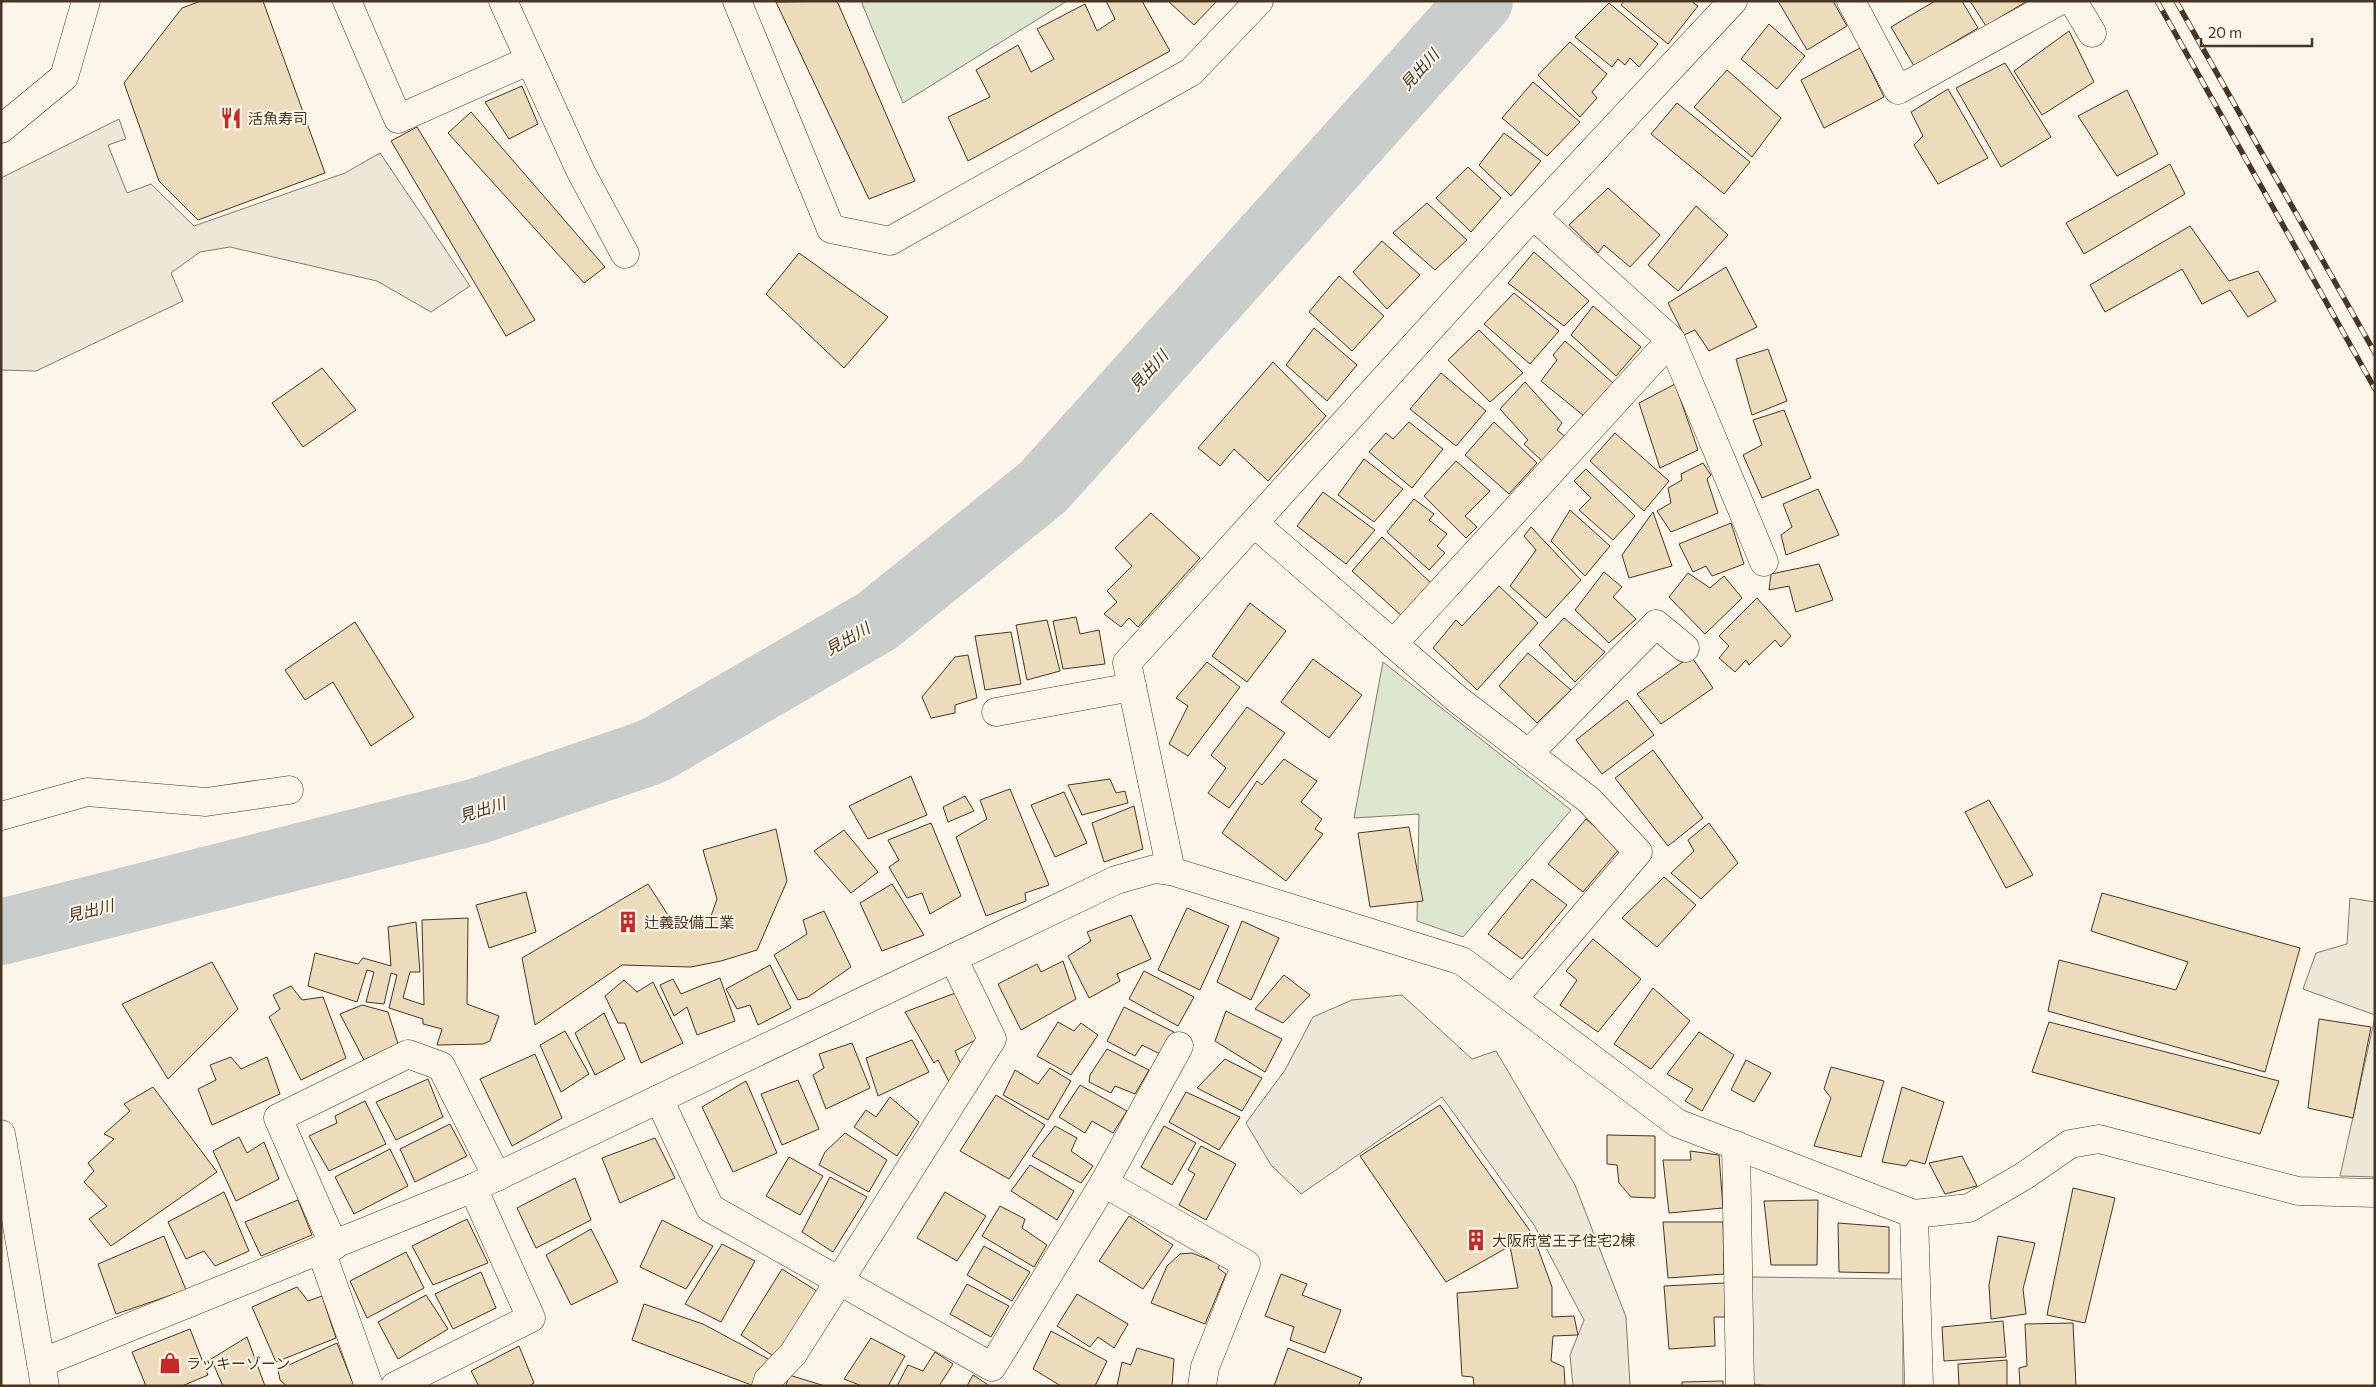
<svg xmlns="http://www.w3.org/2000/svg" width="2376" height="1387" font-family="Commissioner,'Noto Sans JP',sans-serif">
	<rect width="100%" height="100%" fill="#fbf6e9"/>
	<!-- green -->
	<g fill="#dce7d0" stroke="#887966">
		<polygon points="861,1 1067,1 903,103"/>
		<polygon points="1383,662 1571,810 1463,937 1417,921 1419,814 1354,818"/>
	</g>
	<!-- parking -->
	<g fill="#ede7d9" stroke="#887966">
		<polygon points="119,119 126,139 108,145 127,193 151,184 194,226 345,173 380,153 470,286 431,312 377,281 230,247 200,252 171,273 183,301 36,371 1,370 1,178"/>
		<polygon points="2350,898 2375,902 2375,1015 2303,989 2316,953 2347,944"/>
		<polygon points="1402,995 1472,1059 1496,1051 1575,1185 1626,1317 1630,1386 1573,1386 1570,1355 1584,1320 1534,1225 1442,1097 1301,1194 1271,1165 1246,1123 1285,1070 1313,1017 1352,1000"/>
		<polygon points="2375,1017 2375,1177 2340,1176"/>
		<polygon points="1751,1277 1903,1279 1903,1386 1769,1386 1753,1384"/>
	</g>
	<g fill="none" stroke-linecap="round" stroke-linejoin="round">
		<!-- river -->
		<polyline stroke="#c9cecd" stroke-width="66" points="1,932 478,811 645,754 657,749 877,621 1043,487 1480,1"/>
	</g>
	<!-- building -->
	<g fill="#ecdcbc" stroke="#4a3520">
		<polygon points="201,1 263,1 325,173 198,220 159,181 124,83 182,8"/>
		<polygon points="837,1 915,181 869,199 776,2"/>
		<polygon points="1106,1 1142,1 1170,51 968,161 948,117 990,97 976,70 1018,45 1031,72 1054,59 1037,29 1085,4 1097,31 1115,19"/>
		<polygon points="1168,1 1217,1 1194,25"/>
		<polygon points="1624,1 1691,1 1698,6 1668,44 1621,5"/>
		<polygon points="1778,1 1833,1 1847,26 1807,50"/>
		<polygon points="1935,1 1962,1 1978,28 1914,66 1891,27"/>
		<polygon points="1970,1 2027,1 1986,26"/>
		<polygon points="1609,3 1658,44 1639,67 1630,58 1625,65 1618,59 1612,67 1575,37"/>
		<polygon points="1769,24 1805,56 1777,89 1741,59"/>
		<polygon points="2069,31 2094,82 2042,115 2014,71"/>
		<polygon points="1570,42 1607,74 1592,92 1597,98 1580,117 1538,75"/>
		<polygon points="1860,48 1884,97 1824,128 1801,80"/>
		<polygon points="2005,63 2051,137 2001,167 1956,88"/>
		<polygon points="1727,70 1781,118 1752,157 1694,107"/>
		<polygon points="1533,82 1580,122 1547,156 1502,118"/>
		<polygon points="522,86 538,124 509,139 485,102"/>
		<polygon points="1948,89 1988,158 1938,184 1914,145 1923,136 1911,112"/>
		<polygon points="2127,90 2158,154 2117,176 2078,116"/>
		<polygon points="1677,103 1750,162 1724,194 1651,134"/>
		<polygon points="471,112 605,267 584,283 448,133"/>
		<polygon points="417,127 535,320 506,336 391,141"/>
		<polygon points="1504,133 1541,161 1511,196 1479,165"/>
		<polygon points="2170,164 2185,194 2084,254 2066,223"/>
		<polygon points="1468,167 1501,198 1471,232 1436,198"/>
		<polygon points="1608,188 1660,235 1630,267 1604,245 1598,253 1569,225"/>
		<polygon points="1427,203 1467,240 1435,270 1393,233"/>
		<polygon points="1696,206 1728,235 1678,291 1648,265"/>
		<polygon points="2190,226 2229,281 2258,271 2276,301 2248,317 2230,290 2202,304 2182,269 2105,312 2090,285"/>
		<polygon points="1382,241 1420,275 1387,309 1353,272"/>
		<polygon points="1534,252 1589,301 1564,326 1508,283"/>
		<polygon points="799,253 888,317 844,368 766,294"/>
		<polygon points="1726,267 1757,327 1709,351 1695,330 1684,335 1668,303"/>
		<polygon points="1339,276 1384,316 1352,351 1309,312"/>
		<polygon points="1514,293 1559,331 1530,364 1484,324"/>
		<polygon points="1593,306 1641,347 1616,376 1571,335"/>
		<polygon points="1314,328 1357,365 1327,401 1286,365"/>
		<polygon points="1479,330 1523,373 1490,402 1448,360"/>
		<polygon points="1565,341 1613,383 1584,416 1541,381 1557,360 1553,355"/>
		<polygon points="1768,349 1787,401 1752,415 1736,359"/>
		<polygon points="1273,362 1326,416 1268,481 1234,449 1220,466 1198,448"/>
		<polygon points="322,368 356,410 303,447 272,403"/>
		<polygon points="1441,373 1486,411 1456,446 1410,409"/>
		<polygon points="1525,382 1562,423 1557,430 1567,438 1543,462 1524,444 1528,440 1500,409"/>
		<polygon points="1675,384 1698,450 1660,468 1639,403"/>
		<polygon points="1784,410 1811,478 1762,498 1743,455 1762,445 1753,420"/>
		<polygon points="1409,422 1443,449 1412,488 1369,452 1386,433 1393,439"/>
		<polygon points="1494,422 1537,463 1509,494 1465,455"/>
		<polygon points="1615,433 1669,481 1644,511 1590,461"/>
		<polygon points="1364,459 1403,489 1374,522 1338,495"/>
		<polygon points="1456,461 1490,491 1465,516 1477,527 1466,538 1424,496"/>
		<polygon points="1703,463 1711,475 1707,479 1718,513 1671,532 1657,511 1671,503 1668,488 1682,480 1681,474"/>
		<polygon points="1586,469 1635,516 1613,540 1579,510 1591,498 1574,481"/>
		<polygon points="1818,489 1839,535 1786,555 1781,535 1792,527 1783,504"/>
		<polygon points="1323,492 1375,530 1346,564 1297,526"/>
		<polygon points="1414,499 1434,514 1429,520 1447,534 1437,546 1445,553 1429,570 1387,532"/>
		<polygon points="1570,510 1610,546 1585,576 1551,541"/>
		<polygon points="1653,512 1672,566 1629,578 1622,555"/>
		<polygon points="1151,513 1200,558 1138,627 1129,618 1121,627 1104,614 1117,602 1107,591 1132,566 1115,548"/>
		<polygon points="1731,523 1744,564 1712,576 1706,566 1693,572 1679,544"/>
		<polygon points="1531,527 1581,580 1546,618 1510,586 1536,550 1524,536"/>
		<polygon points="1382,537 1433,585 1402,616 1352,571"/>
		<polygon points="1819,564 1833,600 1796,612 1789,586 1769,590 1771,574"/>
		<polygon points="1604,572 1622,587 1613,597 1636,619 1609,643 1575,610"/>
		<polygon points="1688,573 1710,588 1724,576 1742,598 1705,634 1669,597"/>
		<polygon points="1499,586 1538,623 1477,690 1433,648 1456,620 1462,626"/>
		<polygon points="1757,598 1791,636 1781,647 1775,640 1749,665 1746,660 1735,672 1719,658 1729,646 1719,636"/>
		<polygon points="1250,603 1286,631 1247,682 1212,656"/>
		<polygon points="1076,617 1080,634 1099,630 1105,664 1063,669 1053,621"/>
		<polygon points="1564,618 1605,652 1575,682 1539,645"/>
		<polygon points="1047,620 1060,671 1027,680 1016,625"/>
		<polygon points="355,622 414,717 371,746 333,682 305,700 285,670"/>
		<polygon points="1011,632 1021,684 985,690 975,636"/>
		<polygon points="1528,653 1571,690 1537,723 1499,686"/>
		<polygon points="968,655 977,698 955,705 955,713 931,718 922,697 955,657"/>
		<polygon points="1691,656 1713,688 1661,724 1637,694"/>
		<polygon points="1313,659 1362,695 1329,738 1281,702"/>
		<polygon points="1207,662 1240,687 1188,756 1169,744 1188,706 1176,698"/>
		<polygon points="1627,700 1654,735 1602,774 1576,740"/>
		<polygon points="1247,707 1285,733 1229,808 1208,793 1226,768 1211,755"/>
		<polygon points="1653,750 1703,818 1668,846 1615,778"/>
		<polygon points="1284,759 1317,781 1301,802 1322,819 1315,829 1323,834 1286,881 1222,833 1257,781 1262,785"/>
		<polygon points="911,776 927,815 868,839 849,806"/>
		<polygon points="1110,779 1116,793 1125,791 1128,803 1082,815 1068,785"/>
		<polygon points="1010,789 1049,885 1025,893 1026,901 986,916 956,837 987,819 980,800"/>
		<polygon points="1064,792 1087,843 1055,857 1031,805"/>
		<polygon points="965,796 974,811 948,822 943,807"/>
		<polygon points="1989,800 2033,875 2006,888 1965,812"/>
		<polygon points="1134,806 1143,849 1104,862 1092,823"/>
		<polygon points="1586,819 1620,848 1583,892 1548,864"/>
		<polygon points="931,823 961,896 930,914 922,893 907,898 889,867 899,860 888,840"/>
		<polygon points="1709,823 1738,863 1701,899 1671,873 1694,851 1688,840"/>
		<polygon points="1409,827 1423,901 1370,907 1358,833"/>
		<polygon points="776,829 787,881 757,950 721,961 691,967 622,965 535,1025 522,958 648,884 677,929 711,916 717,899 703,850"/>
		<polygon points="844,830 878,872 851,893 814,851"/>
		<polygon points="1664,877 1696,905 1657,947 1622,918"/>
		<polygon points="1532,879 1567,905 1522,959 1488,934"/>
		<polygon points="892,884 924,935 882,951 860,903"/>
		<polygon points="526,892 536,932 489,948 476,905"/>
		<polygon points="2102,893 2300,948 2265,1072 2048,1011 2059,960 2176,990 2188,962 2091,931"/>
		<polygon points="1187,908 1229,926 1200,990 1158,970"/>
		<polygon points="824,911 851,967 808,997 798,1000 774,955 807,934 803,920"/>
		<polygon points="1131,915 1151,959 1117,974 1120,981 1089,998 1068,956 1091,941 1087,932"/>
		<polygon points="468,918 467,1004 499,1016 490,1041 483,1044 437,1045 442,1029 423,1024 423,1019 389,1008 397,975 391,973 384,1004 366,1002 374,972 367,970 357,1002 308,986 315,953 358,964 363,958 391,966 388,927 416,922 420,972 410,972 403,998 424,1005 422,920"/>
		<polygon points="1242,921 1279,938 1251,1000 1217,982"/>
		<polygon points="1593,939 1641,979 1598,1032 1560,1005 1577,980 1566,971"/>
		<polygon points="1063,961 1076,999 1021,1030 998,984 1037,964 1041,972"/>
		<polygon points="212,962 238,1009 168,1079 122,1004"/>
		<polygon points="770,965 791,1008 758,1025 750,1005 737,1009 726,989"/>
		<polygon points="1144,971 1194,997 1178,1026 1129,999"/>
		<polygon points="1284,975 1310,995 1283,1023 1255,1009"/>
		<polygon points="720,978 735,1021 697,1035 687,1007 674,1016 660,985 673,979 681,994"/>
		<polygon points="624,980 637,992 653,982 683,1043 641,1063 625,1023 618,1023 605,996"/>
		<polygon points="291,986 302,1000 323,997 346,1058 301,1080 269,1017 280,1009 273,995"/>
		<polygon points="1653,988 1690,1021 1651,1069 1614,1044"/>
		<polygon points="958,992 981,1037 955,1051 963,1069 950,1084 938,1060 934,1063 905,1012"/>
		<polygon points="362,1005 388,1012 398,1044 364,1060 340,1014"/>
		<polygon points="1124,1007 1174,1032 1160,1054 1142,1045 1135,1056 1107,1041"/>
		<polygon points="1226,1011 1282,1039 1265,1072 1215,1041"/>
		<polygon points="604,1013 625,1059 595,1075 575,1033"/>
		<polygon points="2319,1019 2371,1027 2353,1118 2308,1108"/>
		<polygon points="1058,1022 1074,1031 1081,1023 1098,1035 1071,1075 1037,1056"/>
		<polygon points="2049,1022 2279,1081 2260,1134 2032,1072"/>
		<polygon points="565,1031 589,1074 561,1092 540,1045"/>
		<polygon points="1699,1032 1734,1055 1702,1111 1685,1101 1693,1089 1667,1074"/>
		<polygon points="912,1040 929,1072 878,1096 866,1058"/>
		<polygon points="852,1043 870,1088 826,1109 813,1075 824,1068 819,1054"/>
		<polygon points="1107,1049 1149,1070 1135,1094 1115,1086 1111,1093 1089,1082 1090,1075"/>
		<polygon points="535,1054 562,1118 512,1146 480,1079"/>
		<polygon points="231,1057 241,1069 267,1057 280,1094 212,1125 198,1089 216,1080 210,1065"/>
		<polygon points="1225,1059 1262,1078 1242,1111 1197,1088"/>
		<polygon points="1746,1060 1771,1073 1754,1102 1731,1090"/>
		<polygon points="1831,1067 1884,1081 1861,1157 1814,1146 1831,1098 1824,1089"/>
		<polygon points="1050,1068 1071,1081 1048,1120 1003,1095 1015,1070 1038,1084"/>
		<polygon points="428,1079 443,1117 396,1140 376,1102"/>
		<polygon points="798,1080 819,1129 782,1145 761,1094"/>
		<polygon points="746,1081 777,1153 733,1172 702,1107"/>
		<polygon points="1080,1085 1127,1111 1113,1133 1092,1121 1085,1133 1059,1117"/>
		<polygon points="153,1087 217,1172 111,1246 89,1219 107,1206 84,1182 94,1171 88,1163 114,1139 104,1134 130,1111 124,1104"/>
		<polygon points="1902,1087 1944,1102 1925,1164 1910,1160 1906,1166 1882,1162"/>
		<polygon points="1186,1092 1240,1117 1219,1150 1169,1122"/>
		<polygon points="996,1095 1045,1125 1009,1179 960,1151"/>
		<polygon points="890,1097 919,1122 897,1156 854,1127 866,1110 876,1117"/>
		<polygon points="365,1101 386,1144 329,1171 309,1136 337,1123 335,1116"/>
		<polygon points="1440,1105 1533,1235 1552,1287 1552,1317 1574,1316 1578,1335 1553,1336 1551,1361 1564,1367 1565,1386 1474,1386 1473,1377 1462,1376 1457,1293 1518,1288 1510,1246 1446,1282 1360,1156"/>
		<polygon points="450,1124 467,1156 415,1182 400,1149"/>
		<polygon points="1055,1126 1077,1138 1071,1151 1093,1166 1081,1183 1032,1156"/>
		<polygon points="1164,1126 1196,1143 1172,1185 1141,1167"/>
		<polygon points="845,1133 887,1160 869,1192 819,1165 825,1152"/>
		<polygon points="1607,1135 1655,1136 1655,1198 1631,1197 1619,1183 1617,1165 1607,1164"/>
		<polygon points="239,1137 247,1153 264,1142 279,1179 236,1201 213,1151"/>
		<polygon points="655,1138 675,1178 620,1203 602,1158"/>
		<polygon points="1201,1146 1236,1164 1206,1220 1179,1205 1195,1174 1188,1170"/>
		<polygon points="390,1149 408,1186 354,1214 335,1177"/>
		<polygon points="1690,1151 1719,1155 1723,1208 1669,1213 1663,1160 1691,1160"/>
		<polygon points="1962,1156 1977,1186 1945,1194 1929,1163"/>
		<polygon points="789,1157 823,1176 800,1215 766,1196"/>
		<polygon points="1030,1165 1074,1191 1057,1220 1011,1191"/>
		<polygon points="830,1177 867,1197 833,1252 802,1232"/>
		<polygon points="575,1178 591,1220 536,1248 517,1208"/>
		<polygon points="2073,1188 2115,1198 2085,1323 2047,1315"/>
		<polygon points="224,1192 249,1251 215,1266 204,1251 186,1259 168,1222"/>
		<polygon points="945,1192 986,1216 957,1261 917,1238"/>
		<polygon points="298,1200 312,1235 261,1256 245,1222"/>
		<polygon points="1818,1200 1817,1265 1771,1265 1764,1201"/>
		<polygon points="1000,1206 1025,1219 1022,1228 1047,1245 1034,1267 982,1236"/>
		<polygon points="1129,1216 1173,1245 1143,1289 1099,1261"/>
		<polygon points="467,1219 488,1263 433,1285 412,1246"/>
		<polygon points="662,1220 713,1246 686,1289 640,1267"/>
		<polygon points="1663,1222 1723,1222 1724,1274 1668,1278"/>
		<polygon points="1838,1223 1889,1227 1889,1273 1839,1272"/>
		<polygon points="591,1229 618,1282 571,1305 546,1255"/>
		<polygon points="164,1236 186,1290 116,1314 98,1264"/>
		<polygon points="1998,1236 2035,1243 2023,1289 2026,1314 1991,1319 1989,1285"/>
		<polygon points="722,1244 755,1261 721,1322 685,1304"/>
		<polygon points="984,1246 1030,1272 1012,1301 967,1275"/>
		<polygon points="406,1252 424,1288 367,1318 350,1281"/>
		<polygon points="1192,1253 1220,1264 1218,1268 1226,1274 1205,1324 1151,1303 1167,1266 1180,1254"/>
		<polygon points="782,1269 820,1293 778,1359 741,1335"/>
		<polygon points="481,1272 496,1308 453,1329 435,1294"/>
		<polygon points="1281,1274 1307,1284 1302,1295 1341,1310 1325,1353 1290,1340 1294,1327 1265,1316"/>
		<polygon points="1725,1283 1725,1317 1714,1317 1715,1346 1669,1349 1664,1286"/>
		<polygon points="967,1284 1009,1306 991,1337 950,1314"/>
		<polygon points="297,1287 308,1301 322,1296 336,1338 276,1362 252,1307"/>
		<polygon points="1077,1294 1128,1324 1114,1348 1098,1337 1090,1347 1057,1326"/>
		<polygon points="426,1295 448,1329 398,1359 378,1322"/>
		<polygon points="644,1304 703,1324 772,1361 754,1386 632,1340"/>
		<polygon points="2003,1321 2006,1357 1944,1361 1942,1327"/>
		<polygon points="2073,1323 2076,1386 2020,1386 2019,1368 2027,1366 2025,1324"/>
		<polygon points="190,1329 208,1375 182,1386 146,1386 132,1352"/>
		<polygon points="1051,1331 1107,1361 1095,1386 1061,1386 1033,1369"/>
		<polygon points="247,1337 265,1386 223,1386 211,1359"/>
		<polygon points="871,1338 905,1356 888,1386 862,1386 844,1379"/>
		<polygon points="337,1343 354,1386 287,1386 280,1380 278,1370"/>
		<polygon points="519,1346 534,1383 529,1386 479,1386 471,1371"/>
		<polygon points="1137,1348 1174,1359 1172,1386 1117,1386 1122,1362 1131,1365"/>
		<polygon points="1288,1348 1362,1378 1358,1386 1274,1386"/>
		<polygon points="935,1352 953,1364 939,1386 897,1386 908,1365 923,1371"/>
		<polygon points="2007,1360 2007,1386 1959,1386 1958,1364"/>
		<polygon points="789,1375 825,1386 786,1386"/>
		<polygon points="973,1375 990,1386 967,1386"/>
		<polygon points="1723,1381 1723,1386 1682,1386 1682,1382"/>
	</g>
	<g fill="none" stroke-linecap="round" stroke-linejoin="round">
		<!-- minor casing -->
		<g stroke="#4a3520" stroke-width="29">
			<g id="minor">
				<polyline points="347,1 398,119 530,60"/>
				<polyline points="503,1 581,172 625,254"/>
				<polyline points="737,1 831,229 890,241 1191,72 1259,1"/>
				<polyline points="1851,1 1898,90 2059,1"/>
				<polyline points="2073,1 2092,33"/>
				<polyline points="1,129 64,77 86,1"/>
				<polyline points="1533,215 1671,340 1764,562"/>
				<polyline points="1254,523 1457,699 1589,800 1638,852 1513,999"/>
				<polyline points="1393,644 1671,340"/>
				<polyline points="996,712 1132,687"/>
				<polyline points="1528,754 1656,624 1685,648"/>
				<polyline points="1,816 87,792 206,802 289,790"/>
				<polyline points="1171,871 1127,663 1533,215 1733,1"/>
				<polyline points="659,1099 710,1208 992,1367 1104,1183 1179,1046"/>
				<polyline points="1736,1145 1740,1386"/>
				<polyline points="1104,1183 1246,1264 1205,1367 1202,1386"/>
				<polyline points="1914,1214 1919,1386"/>
				<polyline points="334,1246 278,1118 408,1054 441,1066 497,1177"/>
				<polyline points="321,1251 369,1386"/>
				<polyline points="41,1363 473,1188 1116,880 1155,869 1171,871 1462,961 1677,1123 1914,1214 1969,1208 2024,1176 2070,1144 2099,1139 2298,1191 2375,1193"/>
				<polyline points="395,1386 531,1318 473,1188"/>
				<polyline points="766,1386 768,1380 793,1354 992,1039 953,958"/>
			</g>
		</g>
		<!-- highway casing -->
		<g stroke="#4a3520" stroke-width="29">
			<polyline id="highway" points="1,1134 45,1386"/>
		</g>
		<!-- minor -->
		<use href="#minor" stroke="#fbf6e9" stroke-width="28"/>
		<!-- highway -->
		<use href="#highway" stroke="#fbf6e9" stroke-width="28"/>
		<!-- rail casing -->
		<g stroke="#4a3520" stroke-width="5.5">
			<g id="rail">
				<polyline points="2157,1 2375,389"/>
				<polyline points="2176,1 2375,353"/>
			</g>
		</g>
		<!-- rail -->
		<use href="#rail" stroke="#fbf6e9" stroke-width="4" stroke-dasharray="11" stroke-linecap="butt"/>
	</g>
	<!-- icons -->
	<defs>
		<g id="restaurant-bare" transform="scale(1.725)"><path d="M-5-6h1v4h1v-4h1v4h1v-4h1v5L-1.5 .5V6h-2V.5L-5-1ZM5-6V6H3V1.5H1.5Q1.5-4 5-6Z" fill="#c62828" stroke="#fbf6e9" stroke-width="2.5" paint-order="stroke"/></g>
		<g id="building-bare" transform="scale(1.725)"><path d="M-4-6H4V6H1V3H-1V6H-4ZM-2.5-4.3h1.7v1.8h-1.7ZM.8-4.3h1.7v1.8H.8ZM-2.5-1h1.7V.8h-1.7ZM.8-1h1.7V.8H.8Z" fill="#c62828" stroke="#fbf6e9" stroke-width="2.5" paint-order="stroke"/></g>
		<g id="shop-bare" transform="scale(1.725)"><path d="M-5-2.5h2.3a2.7 3.5 0 0 1 5.4 0H5L5.5 6h-11ZM-1.5-2.5h3a1.5 2.3 0 0 0-3 0Z" fill="#c62828" stroke="#fbf6e9" stroke-width="2.5" paint-order="stroke"/></g>
	</defs>
	<g fill-rule="evenodd">
		<use href="#restaurant-bare" x="231" y="118"/>
		<use href="#building-bare" x="628" y="922"/>
		<use href="#building-bare" x="1476" y="1240"/>
		<use href="#shop-bare" x="170" y="1363"/>
	</g>
	<g text-anchor="middle" dominant-baseline="central" stroke-width="4" stroke-linejoin="round" paint-order="stroke">
		<!-- poi labels -->
		<g font-size="15" fill="#4a3520" stroke="#fbf6e9" text-anchor="start">
			<text x="248" y="118">活魚寿司</text>
			<text x="644" y="922">辻義設備工業</text>
			<text x="1492" y="1240">大阪府営王子住宅2棟</text>
			<text x="186" y="1363">ラッキーゾーン</text>
		</g>
		<!-- water labels -->
		<g font-size="16" font-style="italic" fill="#4a3520" stroke="#fbf6e9">
			<text transform="translate(1419 69) rotate(-48)">見出川</text>
			<text transform="translate(1148 370) rotate(-48)">見出川</text>
			<text transform="translate(847 638) rotate(-30)">見出川</text>
			<text transform="translate(482 809) rotate(-17)">見出川</text>
			<text transform="translate(90 910) rotate(-14)">見出川</text>
		</g>
	</g>
	<!-- border -->
	<rect width="2376" height="1387" fill="none" stroke="#4a3520" stroke-width="5"/>
	<!-- scale -->
	<path d="M2201 38v8h111v-8" fill="none" stroke="#4a3520" stroke-width="2.5"/>
	<text x="2208" y="38" font-size="15" fill="#4a3520" stroke="#fbf6e9" stroke-width="4" paint-order="stroke">20 m</text>
</svg>
